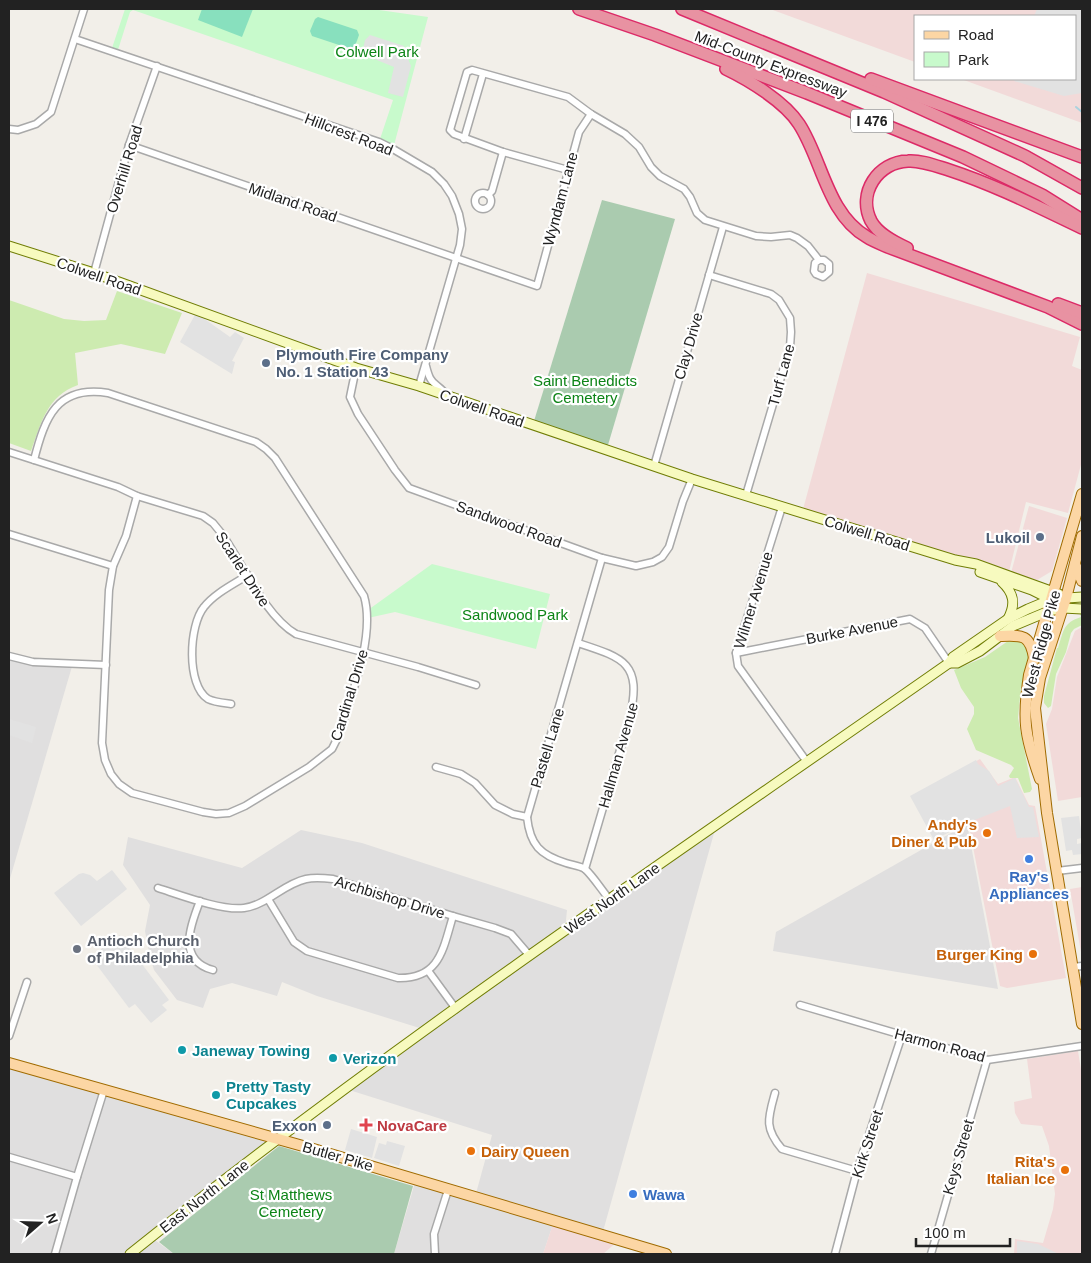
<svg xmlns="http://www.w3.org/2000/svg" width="1091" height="1263" font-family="Helvetica,sans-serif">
	<rect width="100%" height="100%" fill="#f2efe9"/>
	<!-- residential -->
	<g fill="#e0dfdf">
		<polygon points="9,656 15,658 73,663 9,882"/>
		<polygon points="967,824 998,989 773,951 776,932"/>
		<polygon points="716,826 602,1235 554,1221 543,1254 394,1254 416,1179 475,1197 492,1135 346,1089 426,1030 317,996 282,982 277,996 232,983 210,989 203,1008 177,1000 154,970 150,957 145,931 150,905 123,865 128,837 242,868 301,830 362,843 567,910 565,930"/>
		<polygon points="9,1063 278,1139 152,1238 174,1254 9,1254"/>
	</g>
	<!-- commercial -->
	<g fill="#f2dad9">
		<polygon points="770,9 1082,9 1082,123 961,79 1075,79 1075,16 915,16 915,62"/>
		<polygon points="867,273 1080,337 1072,366 1082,370 1082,461 1068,513 1026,502 1008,576 802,513"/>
		<polygon points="1029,506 1067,518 1052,571 1037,580 1011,573"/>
		<polygon points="1082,627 1082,797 1058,801 1046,724 1052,709 1057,677 1075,631"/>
		<polygon points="980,759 998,784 1015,777 1029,805 1035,806 1066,978 1007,988 1000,986 968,821 914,796"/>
		<polygon points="1082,887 1082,958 1070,889"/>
		<polygon points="1078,1051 1082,1076 1082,1254 1014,1254 1015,1239 1043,1243 1053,1209 1055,1194 1049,1146 1042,1126 1021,1124 1015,1113 1014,1102 1032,1098 1027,1059"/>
		<polygon points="554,1221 619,1240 603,1254 543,1254"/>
	</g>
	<!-- grass -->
	<g fill="#cdebb0">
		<path d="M 117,291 L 182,313 L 165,354 L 121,344 L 75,353 L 78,385 C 47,396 41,423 31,451 L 9,443 L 9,300 L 64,319 L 84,321 L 106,320 Z"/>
		<path d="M 1080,614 L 1082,614 L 1082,625 L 1074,629 L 1071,633 L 1066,652 L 1056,674 L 1051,706 L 1048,708 L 1044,703 L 1044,696 L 1057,648 L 1058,648 C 1064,630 1063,623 1081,617 Z"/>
		<polygon points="1016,639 1026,644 1029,657 1021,687 1018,718 1032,789 1030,792 1024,793 1018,778 1010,778 1009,776 1014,768 1011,765 976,750 967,729 974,714 974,707 961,688 954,670 985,657 1008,641"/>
	</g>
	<!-- cemetery -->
	<g fill="#aacbaf">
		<polygon points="602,200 675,219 608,445 534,421"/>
		<polygon points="279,1146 413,1186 394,1254 174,1254 159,1242"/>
	</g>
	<!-- park -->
	<g fill="#c8facc">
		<polygon points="125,9 372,9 428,17 393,149 379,142 393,100 133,10 130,12 117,53 111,51"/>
		<polygon points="432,564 550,594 536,649 395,612 368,618 368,610"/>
	</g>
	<!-- pitch -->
	<g fill="#88e0be">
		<polygon points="202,9 253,9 242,37 198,20"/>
		<polygon points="318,17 357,30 359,35 355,46 351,49 312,36 310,31 315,19"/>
	</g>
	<!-- parking -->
	<g fill="#e2e2e2">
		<polygon points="1037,9 1082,9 1082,93 1064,96 1014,81 1015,79 1075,79 1075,16 1034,16"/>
		<polygon points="370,35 404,46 403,53 406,54 411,66 403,97 388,93 394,67 362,54 365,40"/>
		<polygon points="196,313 230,337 235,332 244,338 232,361 235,362 232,374 180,342"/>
		<polygon points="9,719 36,727 32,743 9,735"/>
		<polygon points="976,760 978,764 989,771 998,786 1015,778 1029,807 1033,807 1039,837 1017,838 1010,806 967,823 934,840 910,796"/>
		<polygon points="1079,816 1082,838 1077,839 1077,844 1082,843 1082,854 1073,855 1072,850 1066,851 1061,818"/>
		<polygon points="112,870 127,889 81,926 54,893 79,874 83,873 90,875 97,881"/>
		<polygon points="120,935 169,1000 162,1005 167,1010 151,1023 135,1004 129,1008 96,964 101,960 100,955 101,949"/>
		<polygon points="351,1129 377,1137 372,1158 345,1150"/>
		<polygon points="387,1141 405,1146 399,1166 374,1158 379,1143 386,1145"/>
		<polygon points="1017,1241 1038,1244 1059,1254 1017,1254"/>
	</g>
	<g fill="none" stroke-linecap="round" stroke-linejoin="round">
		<!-- stream -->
		<polyline stroke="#aad3df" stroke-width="2" points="1076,107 1082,112"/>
		<!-- street casing -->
		<g stroke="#a9a9a9" stroke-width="9">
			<g id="street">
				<polyline points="75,39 379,142 393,149 432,172 444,184 452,196 459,214 462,229 460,245 419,386"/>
				<polyline points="9,129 18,130 36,124 51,112 84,9"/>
				<polyline points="464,139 483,74"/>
				<polyline points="129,145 537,286 579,132 591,114"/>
				<polyline points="568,170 503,152 454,134 450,130 467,72 472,70 568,97 591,114 625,134 639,147 651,167 660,176 684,189 690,197 697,213 705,220 756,236 771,237 790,235 797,238 808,246 819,260 824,260 829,264 829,272 823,277 816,274 814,271 815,263 819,260"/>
				<circle cx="483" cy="201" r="8"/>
				<polyline points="488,195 492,191 503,152"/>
				<polyline points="94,273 129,145 157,66"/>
				<polyline points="709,275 771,294 779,300 790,318 791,332 790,347 746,495"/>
				<path d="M 426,366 C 427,370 428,374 430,378 C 434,386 441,386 447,396"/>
				<polyline points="356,368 350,397 358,414 395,470 409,488 602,558 636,566 653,562 662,557 669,547 683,501 692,479"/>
				<path d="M 9,452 L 118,487 L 137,496 L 203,516 L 213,523 L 222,534 C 242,563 266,617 296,634 L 418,667 L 476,685"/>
				<path d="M 34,460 C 45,417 57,385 108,393 L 256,442 L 266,449 L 275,458 L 364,596 C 376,637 350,699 337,739 L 332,749 L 309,767 L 245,806 L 229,813 L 216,814 L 203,812 L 132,793 L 119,784 L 111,774 L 105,760 L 102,743 L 109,590 L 113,566 L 126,536 L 137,496"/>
				<polyline points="654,466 723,227"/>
				<polyline points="782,507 736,653 738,666 807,762"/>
				<polyline points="9,534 113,566"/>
				<path d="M 602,558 L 527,817 C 530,845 540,855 566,863 C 572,865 581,866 585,869 C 593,876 603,892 610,900"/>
				<path d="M 578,643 C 624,658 642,663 630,716 L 585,869"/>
				<polyline points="736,653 910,619 925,628 949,663"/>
				<polyline points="9,656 33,662 106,665"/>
				<path d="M 231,704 C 224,703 214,702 208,699 C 186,685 189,625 204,607 C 215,593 234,584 248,575"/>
				<polyline points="436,767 461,774 475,783 495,805 513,814 527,817"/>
				<polyline points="1057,871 1082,868"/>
				<path d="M 158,888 C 180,895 222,911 244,908 C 267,905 283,884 306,879 C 315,877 324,878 333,879 L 453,916 L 495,928 L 511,934 L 529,955"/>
				<path d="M 268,899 L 294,942 L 307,951 L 398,978 C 440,979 443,949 453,916"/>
				<path d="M 200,901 C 190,926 177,960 213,970"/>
				<polyline points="1073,967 1082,966"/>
				<polyline points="429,972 456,1009"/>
				<polyline points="800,1005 987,1060 1082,1046"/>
				<polyline points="9,1036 27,982"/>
				<path d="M 775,1093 C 768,1118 764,1128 782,1149 L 857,1171"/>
				<polyline points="9,1157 77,1177"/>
				<polyline points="55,1254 77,1177 104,1090"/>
				<polyline points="435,1254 434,1234 448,1190"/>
				<polyline points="835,1254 857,1171 902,1035"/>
				<polyline points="931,1254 987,1060"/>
			</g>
		</g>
		<!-- secondary casing -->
		<g stroke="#707d05" stroke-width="11">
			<g id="secondary">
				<polyline points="9,246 94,273 356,368 419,386 692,479 955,560 976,564 1059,594"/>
				<polyline points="980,572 1032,590 1054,601"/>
				<path d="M 1002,582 C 1014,593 1016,604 1008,619"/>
				<polyline points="949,663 957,663 980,651 1013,626 1049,611 1063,608 1082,609"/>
				<path d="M 130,1254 C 393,1043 673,856 949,663 L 953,657 L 1008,619 L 1028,609 L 1052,599 L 1082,597"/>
			</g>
		</g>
		<!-- primary casing -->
		<g stroke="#a06b00" stroke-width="12">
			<g id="primary">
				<polyline points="1082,536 1066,598 1040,678 1035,708 1047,813 1082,1024"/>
				<polyline points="1075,564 1082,581"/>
				<path d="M 1000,636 C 1022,635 1030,634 1034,658"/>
				<path d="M 1040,779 C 1025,737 1022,720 1029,675 L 1082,494"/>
				<polyline points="9,1063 310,1148 666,1254"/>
			</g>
		</g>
		<!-- highway casing -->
		<g stroke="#dc2a67" stroke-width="14">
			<g id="highway">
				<polyline points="579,9 655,35 807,93 963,157 1042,195 1082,220"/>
				<polyline points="682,9 884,92 1025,156 1082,188"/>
				<path d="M 726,69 C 749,80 785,102 799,124 C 822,159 827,214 867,237 C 873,241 881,244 888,247 L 1048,307 L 1082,324"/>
				<polyline points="871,79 1082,157"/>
				<path d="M 907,248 C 894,242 878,234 871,221 C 857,193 878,162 908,161 C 921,160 936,166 949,170 C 995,185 1038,207 1082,228"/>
				<polyline points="1058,304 1082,313"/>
			</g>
		</g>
		<!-- street -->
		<use href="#street" stroke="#fff" stroke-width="6"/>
		<!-- secondary -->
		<use href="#secondary" stroke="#f7fabf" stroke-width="9"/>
		<!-- primary -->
		<use href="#primary" stroke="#fcd6a4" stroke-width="10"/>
		<!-- highway -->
		<use href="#highway" stroke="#e892a2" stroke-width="11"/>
	</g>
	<!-- markers -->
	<g fill="#5c6f8a" stroke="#fff" stroke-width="2">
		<circle cx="266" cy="363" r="5"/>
		<circle cx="1040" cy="537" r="5"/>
		<circle cx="327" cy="1125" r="5"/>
	</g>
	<g fill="#e8710a" stroke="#fff" stroke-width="2">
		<circle cx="987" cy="833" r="5"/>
		<circle cx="1033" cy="954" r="5"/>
		<circle cx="471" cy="1151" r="5"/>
		<circle cx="1065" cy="1170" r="5"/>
	</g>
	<g fill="#3f7fe0" stroke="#fff" stroke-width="2">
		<circle cx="1029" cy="859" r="5"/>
		<circle cx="633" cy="1194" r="5"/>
	</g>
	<circle fill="#6b7280" stroke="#fff" stroke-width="2" cx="77" cy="949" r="5"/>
	<g fill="#0f9aa8" stroke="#fff" stroke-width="2">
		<circle cx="182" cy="1050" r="5"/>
		<circle cx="333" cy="1058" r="5"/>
		<circle cx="216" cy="1095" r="5"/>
	</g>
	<path fill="#e0444e" stroke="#fff" stroke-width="2" d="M363.5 1117.5h5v5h5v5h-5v5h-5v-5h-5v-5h5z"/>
	<g text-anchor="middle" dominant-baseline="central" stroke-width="4.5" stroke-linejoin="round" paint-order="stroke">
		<!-- shield labels -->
		<rect fill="#fff" stroke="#646464" stroke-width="1" x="851" y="109.5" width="42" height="23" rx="4"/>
		<g font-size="14" font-weight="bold" fill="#222">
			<text x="872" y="121">I 476</text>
		</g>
		<!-- park labels -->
		<g font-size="15" fill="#0c8416" stroke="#fff">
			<text x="377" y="51">Colwell Park</text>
			<text x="585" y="380">Saint Benedicts<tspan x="585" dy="17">Cemetery</tspan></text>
			<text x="515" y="614">Sandwood Park</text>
			<text x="291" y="1194">St Matthews<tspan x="291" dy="17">Cemetery</tspan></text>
		</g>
		<!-- street labels -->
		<g font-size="15" fill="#222" stroke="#fff">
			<text transform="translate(771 64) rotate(21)">Mid-County Expressway</text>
			<text transform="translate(349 134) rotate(21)">Hillcrest Road</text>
			<text transform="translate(124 169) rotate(-73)">Overhill Road</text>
			<text transform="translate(560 199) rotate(-75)">Wyndam Lane</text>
			<text transform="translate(293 202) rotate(19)">Midland Road</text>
			<text transform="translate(99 276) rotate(19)">Colwell Road</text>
			<text transform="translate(688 346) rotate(-74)">Clay Drive</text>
			<text transform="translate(781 375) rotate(-75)">Turf Lane</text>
			<text transform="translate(482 408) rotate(19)">Colwell Road</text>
			<text transform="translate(509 524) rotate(20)">Sandwood Road</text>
			<text transform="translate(867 533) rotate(17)">Colwell Road</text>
			<text transform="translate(243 569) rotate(57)">Scarlet Drive</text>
			<text transform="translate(753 600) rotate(-73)">Wilmer Avenue</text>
			<text transform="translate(852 630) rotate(-11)">Burke Avenue</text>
			<text transform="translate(1041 644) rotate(-75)">West Ridge Pike</text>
			<text transform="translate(349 695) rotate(-73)">Cardinal Drive</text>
			<text transform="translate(547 748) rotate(-73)">Pastell Lane</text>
			<text transform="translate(618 755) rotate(-74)">Hallman Avenue</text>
			<text transform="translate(390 897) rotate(17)">Archbishop Drive</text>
			<text transform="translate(612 898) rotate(-35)">West North Lane</text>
			<text transform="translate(940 1045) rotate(15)">Harmon Road</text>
			<text transform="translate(867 1144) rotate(-72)">Kirk Street</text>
			<text transform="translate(338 1156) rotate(16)">Butler Pike</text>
			<text transform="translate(958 1157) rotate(-74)">Keys Street</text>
			<text transform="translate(204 1196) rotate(-38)">East North Lane</text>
		</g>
		<!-- service labels -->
		<g font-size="15" font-weight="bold" fill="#4e5e75" stroke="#fff" text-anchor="end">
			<text x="276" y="354" text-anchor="start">Plymouth Fire Company<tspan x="276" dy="17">No. 1 Station 43</tspan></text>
			<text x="1030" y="537">Lukoil</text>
			<text x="317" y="1125">Exxon</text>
		</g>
		<!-- food labels -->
		<g font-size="15" font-weight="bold" fill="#c56008" stroke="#fff" text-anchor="end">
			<text x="977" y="824">Andy's<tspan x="977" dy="17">Diner &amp; Pub</tspan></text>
			<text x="1023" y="954">Burger King</text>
			<text x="481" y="1151" text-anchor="start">Dairy Queen</text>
			<text x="1055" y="1161">Rita's<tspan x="1055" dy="17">Italian Ice</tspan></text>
		</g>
		<!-- shop labels -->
		<g font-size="15" font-weight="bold" fill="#366cbe" stroke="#fff">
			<text x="1029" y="876">Ray's<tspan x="1029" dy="17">Appliances</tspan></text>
			<text x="643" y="1194" text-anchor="start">Wawa</text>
		</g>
		<!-- worship labels -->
		<g font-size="15" font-weight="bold" fill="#5b616d" stroke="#fff" text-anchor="start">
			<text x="87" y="940">Antioch Church<tspan x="87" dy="17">of Philadelphia</tspan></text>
		</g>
		<!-- culture labels -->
		<g font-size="15" font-weight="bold" fill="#0d838f" stroke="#fff" text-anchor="start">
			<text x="192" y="1050">Janeway Towing</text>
			<text x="343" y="1058">Verizon</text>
			<text x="226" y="1086">Pretty Tasty<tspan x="226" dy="17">Cupcakes</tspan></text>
		</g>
		<!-- health labels -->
		<g font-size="15" font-weight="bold" fill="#be3a42" stroke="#fff" text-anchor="start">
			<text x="377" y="1125">NovaCare</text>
		</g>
	</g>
	<!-- border -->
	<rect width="1091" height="1263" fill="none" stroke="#222222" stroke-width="20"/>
	<!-- legend -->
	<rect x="914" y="15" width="162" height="65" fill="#ffffff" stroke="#a7a7a7"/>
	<rect x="924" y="31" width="25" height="8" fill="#fcd6a4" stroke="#a7a7a7"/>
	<text x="958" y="40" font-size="15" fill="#222222">Road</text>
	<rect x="924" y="52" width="25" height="15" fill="#c8facc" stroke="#a7a7a7"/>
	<text x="958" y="65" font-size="15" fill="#222222">Park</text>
	<!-- north arrow -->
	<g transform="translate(40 1223) rotate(70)" stroke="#ffffff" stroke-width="4" paint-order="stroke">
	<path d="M0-4L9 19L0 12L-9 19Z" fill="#222222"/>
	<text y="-8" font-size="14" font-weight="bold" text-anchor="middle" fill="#222222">N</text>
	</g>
	<!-- scale -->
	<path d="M916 1238v8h94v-8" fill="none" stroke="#222222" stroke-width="2.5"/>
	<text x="924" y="1238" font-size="15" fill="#222222" stroke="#ffffff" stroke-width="4" paint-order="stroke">100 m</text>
</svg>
